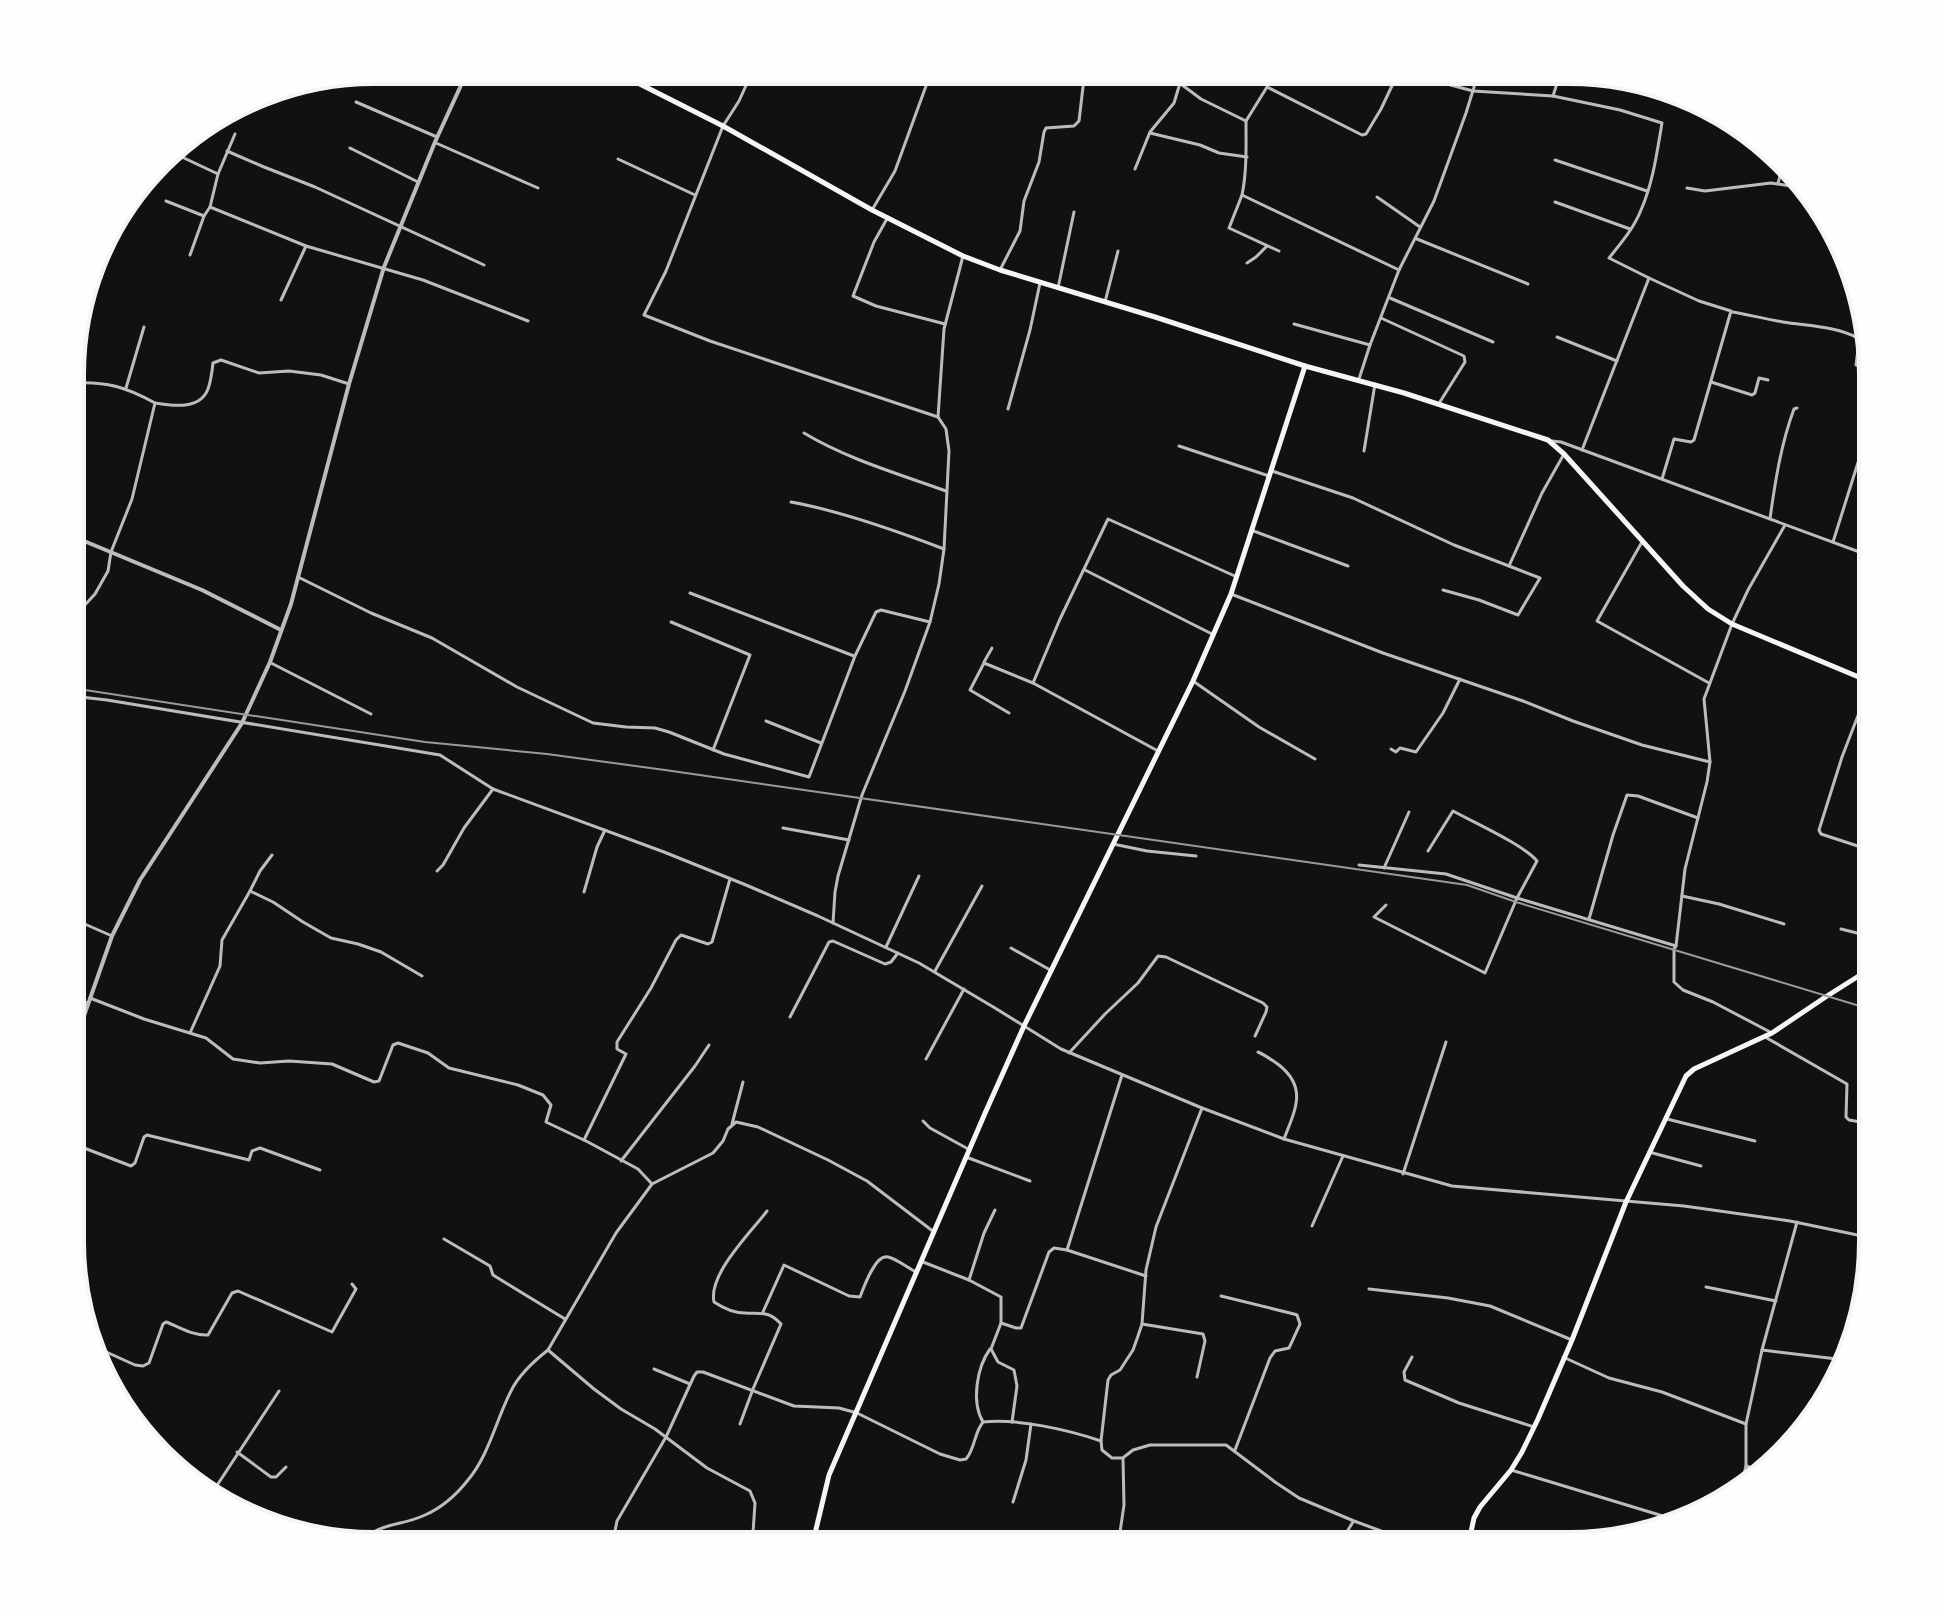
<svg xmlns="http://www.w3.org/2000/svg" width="1943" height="1616" font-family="'Sofia Sans Condensed',sans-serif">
	<rect width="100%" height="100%" fill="#111"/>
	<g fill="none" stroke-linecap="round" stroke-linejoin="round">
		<!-- minor -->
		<g stroke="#bcbcbc" stroke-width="3">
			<polyline points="753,70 739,101 723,126 666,271 644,315 710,341 938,417"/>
			<path d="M 1162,70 L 1201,99 L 1246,121 L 1267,87 L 1362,135 L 1366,134 L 1381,109 L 1399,71 L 1473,91 L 1553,96 L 1620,110 L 1662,123 C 1657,152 1653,183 1641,210 C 1634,228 1621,243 1609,258 L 1649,278 L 1582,450"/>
			<polyline points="1553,96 1561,71"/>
			<polyline points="356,102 437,137"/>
			<path d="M 1246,121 C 1246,146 1247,171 1242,195 L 1399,270"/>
			<polyline points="1150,133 1200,145 1219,153 1247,157"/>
			<polyline points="436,143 538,188"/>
			<polyline points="350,148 418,182"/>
			<polyline points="169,151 218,174"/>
			<polyline points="227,151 264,167 315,187 484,265"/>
			<polyline points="618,159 695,195"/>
			<polyline points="1555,160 1647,191"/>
			<polyline points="1135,169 1150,132 1174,103 1184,70"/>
			<polyline points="1778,183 1785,160"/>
			<polyline points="1687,188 1705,191 1771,183 1803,188"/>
			<polyline points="1242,195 1229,228 1279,251"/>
			<polyline points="1377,197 1420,227"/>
			<polyline points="166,201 204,216"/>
			<polyline points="1555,202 1630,229"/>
			<polyline points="210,207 306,246 423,280 528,321"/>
			<polyline points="872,210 895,171 930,75"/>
			<polyline points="888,217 874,242 853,296 876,306 945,324"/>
			<polyline points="1417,239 1528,284"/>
			<polyline points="190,255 204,216 210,207 218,174 235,134"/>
			<polyline points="1247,263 1256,257 1267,246"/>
			<polyline points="1000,270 1020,231 1024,201 1039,162 1044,132 1046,128 1074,126 1079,121 1085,70"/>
			<polyline points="1649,278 1699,301 1731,311 1694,440 1691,442 1674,439 1662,479"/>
			<polyline points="1058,288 1074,212"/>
			<polyline points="1390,298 1493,342"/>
			<polyline points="281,300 306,246"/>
			<polyline points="1105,302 1118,251"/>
			<path d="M 1733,312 C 1749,315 1766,319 1783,322 C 1808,326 1835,326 1858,338 L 1859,342 L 1856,365 L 1872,369"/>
			<polyline points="1381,318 1464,356 1465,362 1438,405"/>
			<polyline points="1294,324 1370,345"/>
			<polyline points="1854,336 1865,334"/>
			<polyline points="1557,337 1617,361"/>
			<polyline points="1359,379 1370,345 1399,270 1434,201 1466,113 1479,71"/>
			<polyline points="1711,382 1752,395 1755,393 1759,378 1768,380"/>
			<path d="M 73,383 C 106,381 126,387 155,403"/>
			<polyline points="126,388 144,327"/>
			<polyline points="1008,409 1030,330 1040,283"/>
			<path d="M 804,433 C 847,459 899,474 946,491"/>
			<polyline points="1552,441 1561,442 1873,557"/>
			<polyline points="1179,446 1269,476"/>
			<polyline points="1364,451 1375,384"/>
			<polyline points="1272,471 1353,498 1454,545 1509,566"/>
			<path d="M 791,502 C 841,511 897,531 944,549"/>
			<path d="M 1770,519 C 1775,482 1781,444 1794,409 L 1797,408"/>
			<polyline points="1251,530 1348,566"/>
			<polyline points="1642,542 1597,621 1709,683"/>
			<polyline points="1833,542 1867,434"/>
			<polyline points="1085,570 1214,635"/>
			<polyline points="298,577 371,613 432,638 517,687 593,723 626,727 655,728 669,732 724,754 809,777 855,656 876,612 881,610 930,622 939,584 944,549 949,451 946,429 938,417 944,329 963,256"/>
			<polyline points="1443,590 1479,600 1518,615 1540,578 1509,566 1542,493 1564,454"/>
			<polyline points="690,593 854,656"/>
			<polyline points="1231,594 1383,653 1523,701 1573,721 1642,745 1710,762"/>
			<path d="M 72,619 L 95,594 L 108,571 L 111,552 L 132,499 L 155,403 C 173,406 200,410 208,389 C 211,381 212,372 213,363 L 221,360 L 259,373 L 289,371 L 321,375 L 349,384"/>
			<polyline points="671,622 750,655 713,750"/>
			<polyline points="984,662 992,648"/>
			<polyline points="271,663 371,714"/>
			<polyline points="1193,681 1259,727 1315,759"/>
			<polyline points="1871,682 1842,757 1819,830 1821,834 1873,851"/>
			<polyline points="72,696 107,700 440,755 493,789 664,852 746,885 818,916 919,963 995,1008 1061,1049 1202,1108 1284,1139 1452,1186 1684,1206 1790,1221 1872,1238"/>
			<polyline points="1009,713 970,690 984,663 1033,683"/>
			<polyline points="766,721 821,743"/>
			<polyline points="1391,749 1396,752 1400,748 1416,752 1443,713 1460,679"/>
			<polyline points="1158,751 1033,683 1060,619 1108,519 1237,577"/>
			<polyline points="783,828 849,840"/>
			<polyline points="1113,844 1147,851 1196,856"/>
			<polyline points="272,855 260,871 250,891 273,902 303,922 331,938 358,944 381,952 422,976"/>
			<path d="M 1359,865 L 1446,874 L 1517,898 L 1537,861 C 1524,845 1473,822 1453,811 L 1428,851"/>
			<polyline points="1384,868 1409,812"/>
			<polyline points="437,871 443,865 464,828 493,789"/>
			<polyline points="584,892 597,847 605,830"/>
			<polyline points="1682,896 1719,904 1784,924"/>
			<polyline points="1386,905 1374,917 1485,973 1517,898 1676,946 1685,869 1707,782 1710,762 1704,699 1732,624 1748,590 1785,525"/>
			<polyline points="71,918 112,936"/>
			<polyline points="1589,919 1613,835 1627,795 1638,796 1698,818"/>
			<polyline points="833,923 835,892 838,876 862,795 905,691 930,622"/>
			<polyline points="1841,929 1873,937"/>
			<polyline points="1676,946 1674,949 1674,982 1683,990 1713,1002 1772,1033"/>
			<polyline points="886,947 919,876"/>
			<polyline points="1011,948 1052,971"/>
			<polyline points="935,971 982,886"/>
			<polyline points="90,998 144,1019 206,1038 233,1059 260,1063 289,1061 332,1064 374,1082 379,1081 393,1045 398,1043 428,1053 449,1068 518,1085 543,1095 551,1105 546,1122 588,1142 638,1169 652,1184"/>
			<polyline points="71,999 88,1003"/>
			<polyline points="790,1017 829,942 833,941 885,964 891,962 898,953"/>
			<polyline points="190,1033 220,966 222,940 250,891"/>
			<polyline points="1765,1037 1847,1084 1846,1117 1849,1120 1872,1124"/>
			<path d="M 1258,1052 C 1265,1055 1272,1060 1279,1065 C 1308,1088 1295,1110 1284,1139"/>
			<polyline points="1069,1053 1105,1014 1138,983 1158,956 1166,957 1263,1003 1267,1007 1266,1012 1255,1036"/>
			<polyline points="926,1059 964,989"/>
			<polyline points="1667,1119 1755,1141"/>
			<polyline points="923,1121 930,1128 970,1150"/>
			<polyline points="732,1124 743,1082"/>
			<polyline points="584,1140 626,1054 617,1049 617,1042 651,988 676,940 681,935 708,944 712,942 730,879"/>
			<polyline points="71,1143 131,1166 135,1163 144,1137 147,1135 249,1160 252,1151 260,1148 320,1170"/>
			<polyline points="1649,1152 1701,1166"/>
			<polyline points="966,1157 1030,1181"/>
			<polyline points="621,1161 695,1066 709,1045"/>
			<polyline points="1403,1174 1446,1042"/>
			<polyline points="1312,1226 1343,1156"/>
			<polyline points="1860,1236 1866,1183 1865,1176 1862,1172"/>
			<polyline points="444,1239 490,1266 493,1275 565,1319"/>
			<polyline points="1067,1250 1122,1075"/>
			<polyline points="923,1262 969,1280 1001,1297 1001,1323 991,1349 998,1362 1014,1370 1017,1386 1012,1422"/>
			<polyline points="969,1280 984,1233 995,1210"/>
			<polyline points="1706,1287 1776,1301"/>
			<polyline points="1369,1289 1448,1298 1490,1306 1572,1340"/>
			<polyline points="1221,1296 1294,1314 1297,1315 1300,1324 1289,1348 1275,1351 1270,1358 1235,1450"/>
			<path d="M 763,1312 L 784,1265 L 849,1296 L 860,1297 C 864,1287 875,1254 888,1257 C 897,1259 908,1268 916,1272"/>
			<polyline points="1001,1323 1016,1328 1021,1328 1049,1252 1054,1248 1067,1250 1146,1276"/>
			<polyline points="1142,1324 1203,1334 1205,1341 1197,1377"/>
			<path d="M 93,1346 L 135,1365 L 143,1366 L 149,1363 L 163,1324 L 166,1322 C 180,1327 193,1336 208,1335 L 232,1293 L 238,1291 L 332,1332 L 356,1289 L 352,1284"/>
			<polyline points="548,1350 594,1389 621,1409 655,1429 707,1468 750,1491 755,1503 753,1533 750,1546"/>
			<polyline points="1762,1350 1837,1359"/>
			<polyline points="1412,1357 1404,1372 1405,1380 1459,1403 1534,1427"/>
			<polyline points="1563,1357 1609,1378 1662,1392 1746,1424"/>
			<polyline points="654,1369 690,1384"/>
			<path d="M 983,1422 C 971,1402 977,1367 990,1349"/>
			<path d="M 740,1424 L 753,1389 L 781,1324 C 768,1310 761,1314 745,1313 C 733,1313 723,1308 714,1302 C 708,1274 751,1232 767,1211"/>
			<polyline points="237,1452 271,1477 276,1477 286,1467"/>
			<polyline points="1124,1457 1133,1450 1150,1445 1226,1445 1275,1482 1299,1498 1354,1521 1422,1546"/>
			<polyline points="1746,1466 1763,1471"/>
			<polyline points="1511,1470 1686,1523"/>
			<polyline points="1741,1486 1746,1466 1746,1424 1762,1350 1797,1222"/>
			<polyline points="212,1493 279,1391"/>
			<polyline points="1013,1502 1026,1460 1031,1424"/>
			<polyline points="729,1541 751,1539"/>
			<path d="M 359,1545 C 378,1521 400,1527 425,1515 C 441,1508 457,1494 468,1480 C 489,1455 496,1420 511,1391 C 519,1374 534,1361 548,1350 L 616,1233 L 652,1184 L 713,1153 L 723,1141 L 728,1129 L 736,1122 L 758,1127 L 828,1160 L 867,1181 L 934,1232"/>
			<path d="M 612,1546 L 617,1521 L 666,1437 L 694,1376 L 697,1372 L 703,1372 L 794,1406 L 839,1408 L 857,1413 L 940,1454 L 960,1460 L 966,1459 C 975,1449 974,1433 983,1422 C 1016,1418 1069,1430 1101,1441"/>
			<polyline points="1118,1546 1124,1505 1123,1458 1112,1458 1102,1450 1101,1441 1108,1380 1111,1375 1120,1370 1133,1350 1138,1336 1142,1324 1146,1270 1156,1227 1202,1108"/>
			<polyline points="1338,1546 1353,1522"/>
		</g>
		<!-- tertiary -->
		<g stroke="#bcbcbc" stroke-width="4">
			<polyline points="72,536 202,590 281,630"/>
			<polyline points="71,1053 112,936 140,880 242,723 270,662 291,604 349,384 384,267 435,142 468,70"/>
		</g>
		<!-- secondary -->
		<g stroke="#f5f5f5" stroke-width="5">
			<polyline points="812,1546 829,1475 986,1111 1024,1026 1193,681 1231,594 1305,366"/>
			<polyline points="1468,1546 1474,1518 1480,1507 1511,1470 1522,1452 1538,1419 1572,1340 1626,1202 1686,1076 1694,1069 1772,1033 1827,996 1873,967"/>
		</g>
		<!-- primary -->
		<polyline stroke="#f5f5f5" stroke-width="5" points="612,70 723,126 872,210 963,256 1000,270 1155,317 1305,366 1404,393 1548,440 1564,454 1683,586 1708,609 1732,624 1873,683"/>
		<!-- rail -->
		<polyline stroke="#9a9a9a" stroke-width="2" points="72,688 425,742 547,754 665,770 1467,885 1516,902 1873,1010"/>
	</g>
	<!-- crop -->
	<path d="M0 0H1943V1616H0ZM374 84H1569A290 290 0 0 1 1859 374V1242A290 290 0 0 1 1569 1532H374A290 290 0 0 1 84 1242V374A290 290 0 0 1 374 84Z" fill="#fefefe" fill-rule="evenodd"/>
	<path fill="none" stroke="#f5f5f5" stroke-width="4" d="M374 84H1569A290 290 0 0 1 1859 374V1242A290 290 0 0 1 1569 1532H374A290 290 0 0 1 84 1242V374A290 290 0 0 1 374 84Z"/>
</svg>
